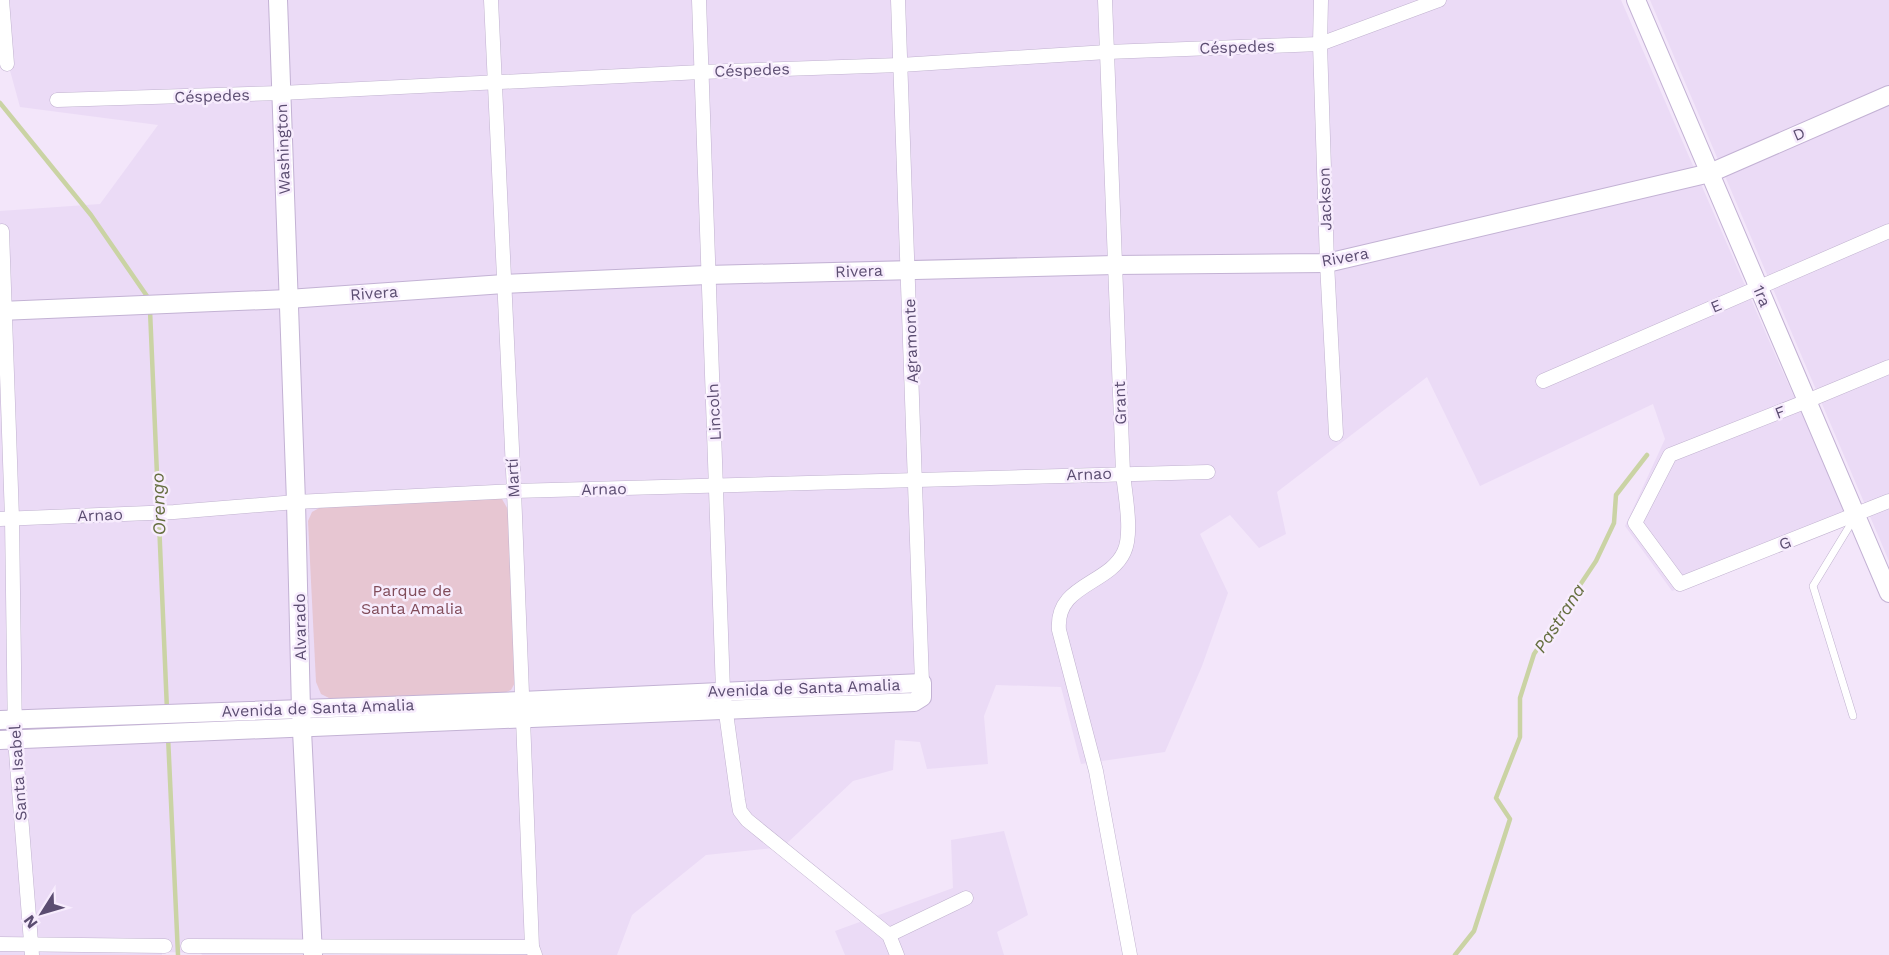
<svg xmlns="http://www.w3.org/2000/svg" width="1889" height="955" font-family="'Work Sans',sans-serif">
	<rect width="100%" height="100%" fill="#f3e6fa"/>
	<!-- residential -->
	<g fill="#ebdbf6">
		<polygon points="0,0 1621,0 1777,359 1852,524 1672,591 1625,526 1665,439 1653,404 1480,486 1427,377 1277,492 1286,534 1259,548 1230,515 1200,534 1228,593 1202,666 1165,752 1081,764 1061,687 996,685 984,716 988,764 927,769 920,742 895,740 893,770 853,781 783,847 706,855 632,915 617,955 202,955 201,953 162,952 162,955 0,955 0,211 100,204 158,125 20,107 0,34"/>
		<polygon points="1650,0 1889,0 1889,561"/>
		<polygon points="1004,831 1028,915 997,932 1004,955 845,955 835,931 953,888 951,840"/>
	</g>
	<!-- green -->
	<polygon fill="#e7c6d2" points="493,496 502,499 510,513 517,679 511,690 504,693 333,700 321,694 316,682 308,521 312,512 321,507"/>
	<g fill="none" stroke-linecap="round" stroke-linejoin="round">
		<!-- stream -->
		<g stroke="#cad3a4" stroke-width="4.5">
			<polyline points="0,103 91,215 149,299"/>
			<polyline points="150,310 167,710"/>
			<polyline points="168,736 178,955"/>
			<polyline points="1455,955 1474,931 1510,819 1496,798 1520,737 1520,698 1534,654 1596,561 1614,523 1616,495 1647,455"/>
		</g>
		<!-- lane casing -->
		<g stroke="#c0b2cf" stroke-width="8">
			<polyline id="lane" points="1853,716 1813,586 1855,517"/>
		</g>
		<!-- street casing -->
		<g stroke="#c0b2cf" stroke-width="15">
			<g id="street">
				<polyline points="2,0 7,64"/>
				<polyline points="491,0 514,491 532,947 535,955"/>
				<polyline points="699,0 723,691 738,800 740,811 747,820 889,935 897,955"/>
				<polyline points="898,0 922,683"/>
				<path d="M 1105,0 L 1123,473 C 1125,495 1133,533 1124,552 C 1109,585 1055,584 1059,630 L 1096,771 L 1130,955"/>
				<polyline points="1321,0 1320,44 1327,263 1336,434"/>
				<polyline points="57,100 281,93 701,72 900,65 1107,52 1320,44 1439,0"/>
				<polyline points="2,231 12,518 15,739 32,955"/>
				<polyline points="1889,367 1807,401 1670,455 1635,523 1680,584 1889,501"/>
				<polyline points="1543,381 1889,231"/>
				<polyline points="0,519 174,512 296,502 514,491 1208,472"/>
				<polyline points="889,935 966,898"/>
				<polyline points="0,944 165,946"/>
				<polyline points="188,946 532,947"/>
			</g>
		</g>
		<!-- secondary casing -->
		<g stroke="#c3b2d4" stroke-width="20">
			<g id="secondary">
				<polyline points="278,0 296,502 301,710 313,955"/>
				<polyline points="1636,0 1889,593"/>
				<polyline points="0,311 288,299 504,284 707,275 1115,265 1327,263 1710,173 1889,95"/>
				<polyline points="0,720 521,701 922,683 922,697 914,702 0,740"/>
			</g>
		</g>
		<!-- lane -->
		<use href="#lane" stroke="#fff" stroke-width="7"/>
		<!-- street -->
		<use href="#street" stroke="#fff" stroke-width="14"/>
		<!-- secondary -->
		<use href="#secondary" stroke="#fff" stroke-width="18"/>
	</g>
	<g text-anchor="middle" dominant-baseline="central" stroke-width="5" stroke-linejoin="round" paint-order="stroke">
		<!-- street labels -->
		<g font-size="16" fill="#5b4d71" stroke="#f7ecfd">
			<text transform="translate(1237 47) rotate(-2)">Céspedes</text>
			<text transform="translate(752 70) rotate(-2)">Céspedes</text>
			<text transform="translate(212 96) rotate(-2)">Céspedes</text>
			<text transform="translate(1799 134) rotate(-23)">D</text>
			<text transform="translate(283 149) rotate(-92)">Washington</text>
			<text transform="translate(1325 199) rotate(-92)">Jackson</text>
			<text transform="translate(1345 257) rotate(-10)">Rivera</text>
			<text transform="translate(859 271) rotate(-2)">Rivera</text>
			<text transform="translate(374 293) rotate(-4)">Rivera</text>
			<text transform="translate(1762 296) rotate(67)">1ra</text>
			<text transform="translate(1716 306) rotate(-23)">E</text>
			<text transform="translate(911 341) rotate(-92)">Agramonte</text>
			<text transform="translate(1120 403) rotate(-92)">Grant</text>
			<text transform="translate(714 412) rotate(-93)">Lincoln</text>
			<text transform="translate(1780 412) rotate(-21)">F</text>
			<text transform="translate(1089 474) rotate(-2)">Arnao</text>
			<text transform="translate(513 478) rotate(-93)">Martí</text>
			<text transform="translate(604 489) rotate(-1)">Arnao</text>
			<text transform="translate(100 515) rotate(-2)">Arnao</text>
			<text transform="translate(1785 543) rotate(-21)">G</text>
			<text transform="translate(300 627) rotate(-91)">Alvarado</text>
			<text transform="translate(804 688) rotate(-2)">Avenida de Santa Amalia</text>
			<text transform="translate(318 708) rotate(-2)">Avenida de Santa Amalia</text>
			<text transform="translate(18 773) rotate(-94)">Santa Isabel</text>
		</g>
		<!-- park labels -->
		<g font-size="16" fill="#814c5a" stroke="#f7ecfd">
			<text x="412" y="590">Parque de<tspan x="412" dy="18">Santa Amalia</tspan></text>
		</g>
		<!-- water labels -->
		<g font-size="18" font-style="italic" fill="#656e3f" stroke="#f7ecfd">
			<text transform="translate(158 504) rotate(-92)">Orengo</text>
			<text transform="translate(1559 618) rotate(-57)">Pastrana</text>
		</g>
	</g>
	<!-- north arrow -->
	<g transform="translate(42 913) rotate(233)" stroke="#f7ecfd" stroke-width="4.5" paint-order="stroke">
	<path d="M0-4.5L10 22L0 15L-10 22Z" fill="#5b4d71"/>
	<text y="-9" font-size="16" font-weight="bold" text-anchor="middle" fill="#5b4d71">N</text>
	</g>
</svg>
